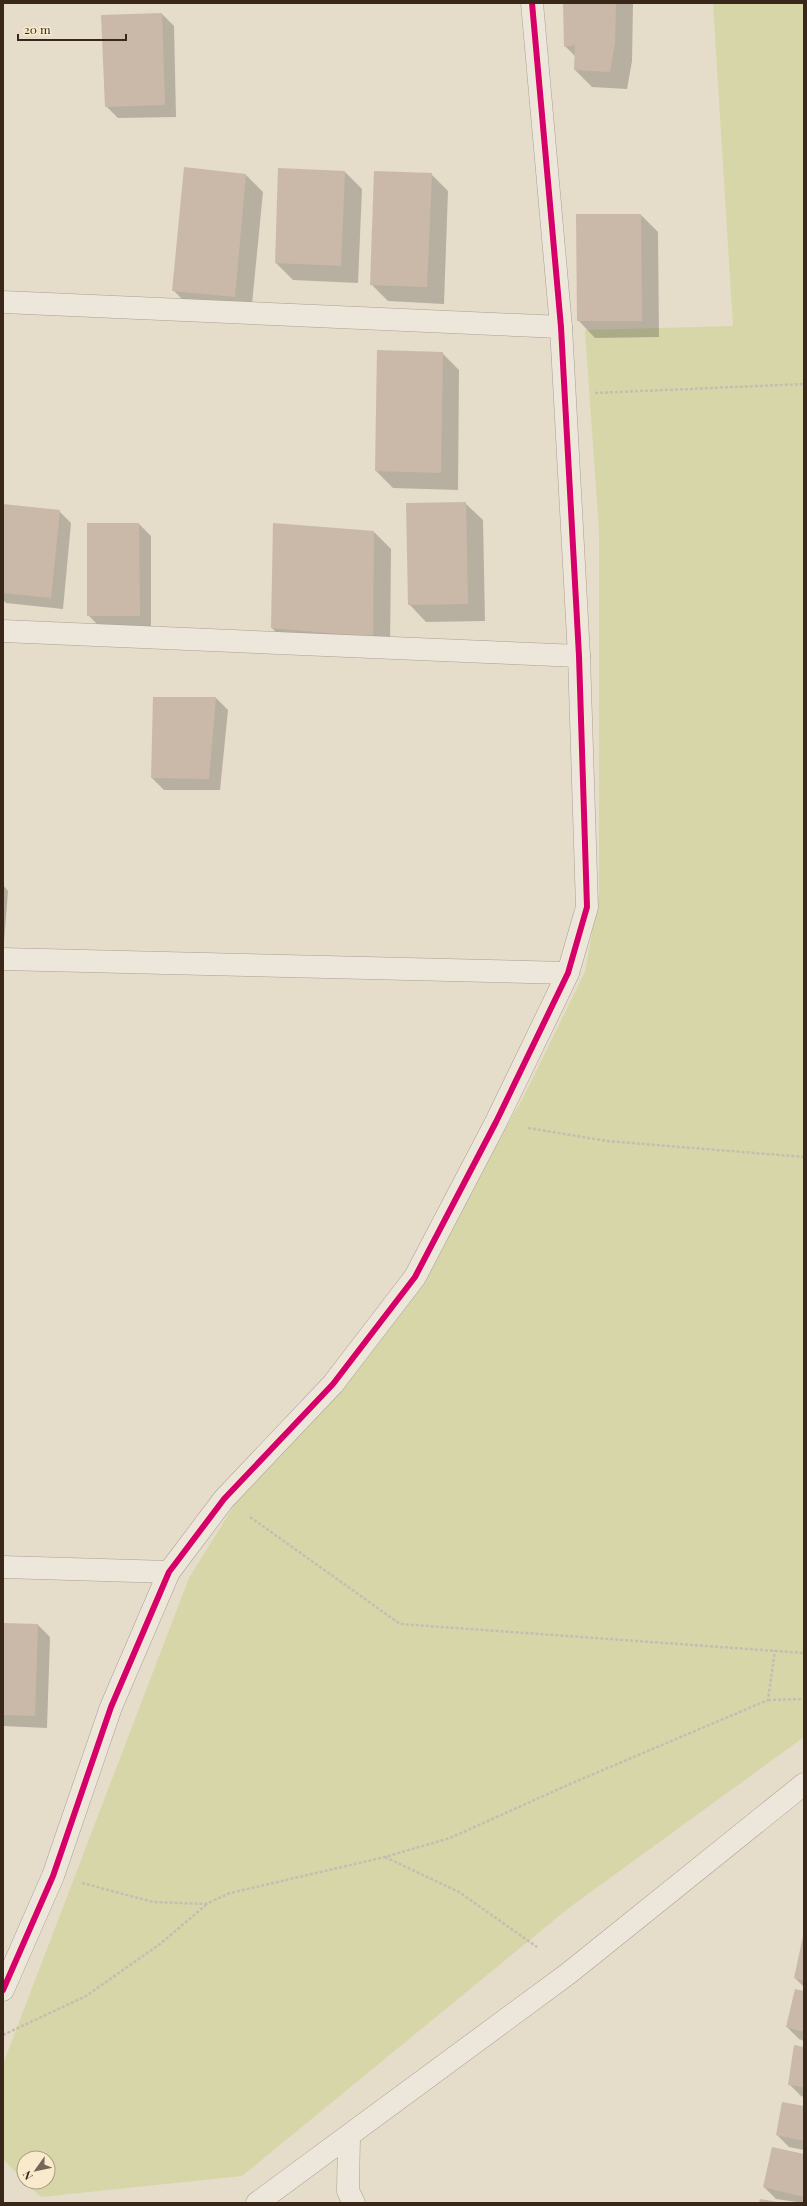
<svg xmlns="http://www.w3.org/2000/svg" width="807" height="2206" font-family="'Playfair Display',serif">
	<rect width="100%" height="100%" fill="#e5dcc9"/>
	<!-- green -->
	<polygon fill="#d7d6a9" points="713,3 804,3 804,1737 570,1907 242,2176 41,2197 25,2182 48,2182 48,2158 24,2158 24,2181 3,2159 3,2064 189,1578 245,1488 472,1188 525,1094 585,972 599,894 599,531 585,330 733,326"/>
	<!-- shadow -->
	<g fill="#0003">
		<polygon points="564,3 633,3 632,61 627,89 592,87 575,70 576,57 565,46"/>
		<polygon points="162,14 174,26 176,117 118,118 106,106"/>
		<polygon points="185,168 246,175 263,192 251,314 190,307 173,290"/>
		<polygon points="345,172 362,189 358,283 293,280 276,263"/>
		<polygon points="431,174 448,191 444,304 388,301 371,284"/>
		<polygon points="641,215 658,232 659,337 595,338 578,320"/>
		<polygon points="378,351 442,353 459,370 458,490 393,488 376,471"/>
		<polygon points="465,503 483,520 485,621 426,622 409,604"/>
		<polygon points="3,505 59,511 71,523 63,609 6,603 3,600"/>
		<polygon points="139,524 151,536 151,627 100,627 88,615"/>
		<polygon points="374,532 391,549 390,653 289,645 272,628"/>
		<polygon points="216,698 228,710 220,790 164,790 152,778"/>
		<polygon points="3,885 8,891 4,942 3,942"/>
		<polygon points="3,1624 38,1625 50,1637 47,1728 3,1726"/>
		<polygon points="804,1938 804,1987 795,1978"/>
		<polygon points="804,1992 804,2041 799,2039 787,2027"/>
		<polygon points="804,2048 804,2097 801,2096 789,2084"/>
		<polygon points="804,2107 804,2150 789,2147 777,2135"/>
		<polygon points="804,2155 804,2203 776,2199 764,2187"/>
	</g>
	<!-- building -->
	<g fill="#cab9a9">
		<polygon points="563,3 616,3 615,43 610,72 574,70 575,45 564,47"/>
		<polygon points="162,13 165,105 105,107 101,15"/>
		<polygon points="184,167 246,174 235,297 172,291"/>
		<polygon points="278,168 345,171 341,266 275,263"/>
		<polygon points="374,171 432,173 427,287 370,285"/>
		<polygon points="576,214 641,214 642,321 577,321"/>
		<polygon points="377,350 443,352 441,473 375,471"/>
		<polygon points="466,502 468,604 408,605 406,503"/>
		<polygon points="3,504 60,510 51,598 3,593"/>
		<polygon points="87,523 139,523 140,616 87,616"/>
		<polygon points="273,523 374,531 373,637 271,628"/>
		<polygon points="153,697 216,697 209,779 151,778"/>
		<polygon points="3,1623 38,1624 35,1716 3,1715"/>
		<polygon points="803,1936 804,1936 804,1981 794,1978"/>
		<polygon points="795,1989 804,1991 804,2032 786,2027"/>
		<polygon points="794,2045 804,2047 804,2087 788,2085"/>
		<polygon points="782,2102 804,2106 804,2141 776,2135"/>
		<polygon points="772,2147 804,2154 804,2197 763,2187"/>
		<polygon points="760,2199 777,2202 777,2203 759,2203"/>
	</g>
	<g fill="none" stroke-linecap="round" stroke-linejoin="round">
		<!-- street casing -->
		<g stroke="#aaa093" stroke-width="23">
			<g id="street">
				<polyline points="3,302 561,327"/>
				<polyline points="3,631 579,656"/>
				<polyline points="3,959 568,973"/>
				<polyline points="3,1567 169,1572"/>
				<polyline points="3,1990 53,1876 111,1707 169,1572 224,1499 333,1384 415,1277 496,1122 568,973 587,907 579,656 561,327 532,3"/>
				<polyline points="349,2137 348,2191 354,2203"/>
				<polyline points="257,2203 569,1973 804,1784"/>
			</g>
		</g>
		<!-- path -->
		<g stroke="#c5bdb2" stroke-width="2.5" stroke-dasharray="3 2" stroke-linecap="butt">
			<polyline points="595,393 804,384"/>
			<polyline points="528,1128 607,1141 804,1157"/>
			<polyline points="250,1517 400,1624 804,1653"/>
			<polyline points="768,1700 804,1699"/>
			<polyline points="385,1857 459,1892 537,1947"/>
			<polyline points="82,1883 153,1902 206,1904 230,1893 385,1857 450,1838 570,1784 768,1700 775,1650"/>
			<polyline points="3,2035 86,1996 160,1944 206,1905"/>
		</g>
		<!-- street -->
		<use href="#street" stroke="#ede6db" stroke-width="22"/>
		<!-- cycleway casing -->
		<g stroke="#f9eacc" stroke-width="8">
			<polyline id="cycleway" points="3,1990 53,1876 111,1707 169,1572 224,1499 333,1384 415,1277 496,1122 568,973 587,907 579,656 561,327 532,3"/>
		</g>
		<!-- cycleway -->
		<use href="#cycleway" stroke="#d6006c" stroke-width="6"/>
	</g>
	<!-- border -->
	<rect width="807" height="2206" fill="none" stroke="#39281a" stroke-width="8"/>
	<!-- north arrow -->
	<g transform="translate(36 2170) rotate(237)"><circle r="19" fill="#f9eacc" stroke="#ac9c85"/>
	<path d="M0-3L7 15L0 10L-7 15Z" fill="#756757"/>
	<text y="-6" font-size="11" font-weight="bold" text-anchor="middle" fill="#39281a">N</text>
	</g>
	<!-- scale -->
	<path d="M18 34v6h108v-6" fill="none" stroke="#39281a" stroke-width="2"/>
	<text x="24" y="34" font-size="12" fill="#39281a" stroke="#f9eacc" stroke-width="3" paint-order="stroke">20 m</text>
</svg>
